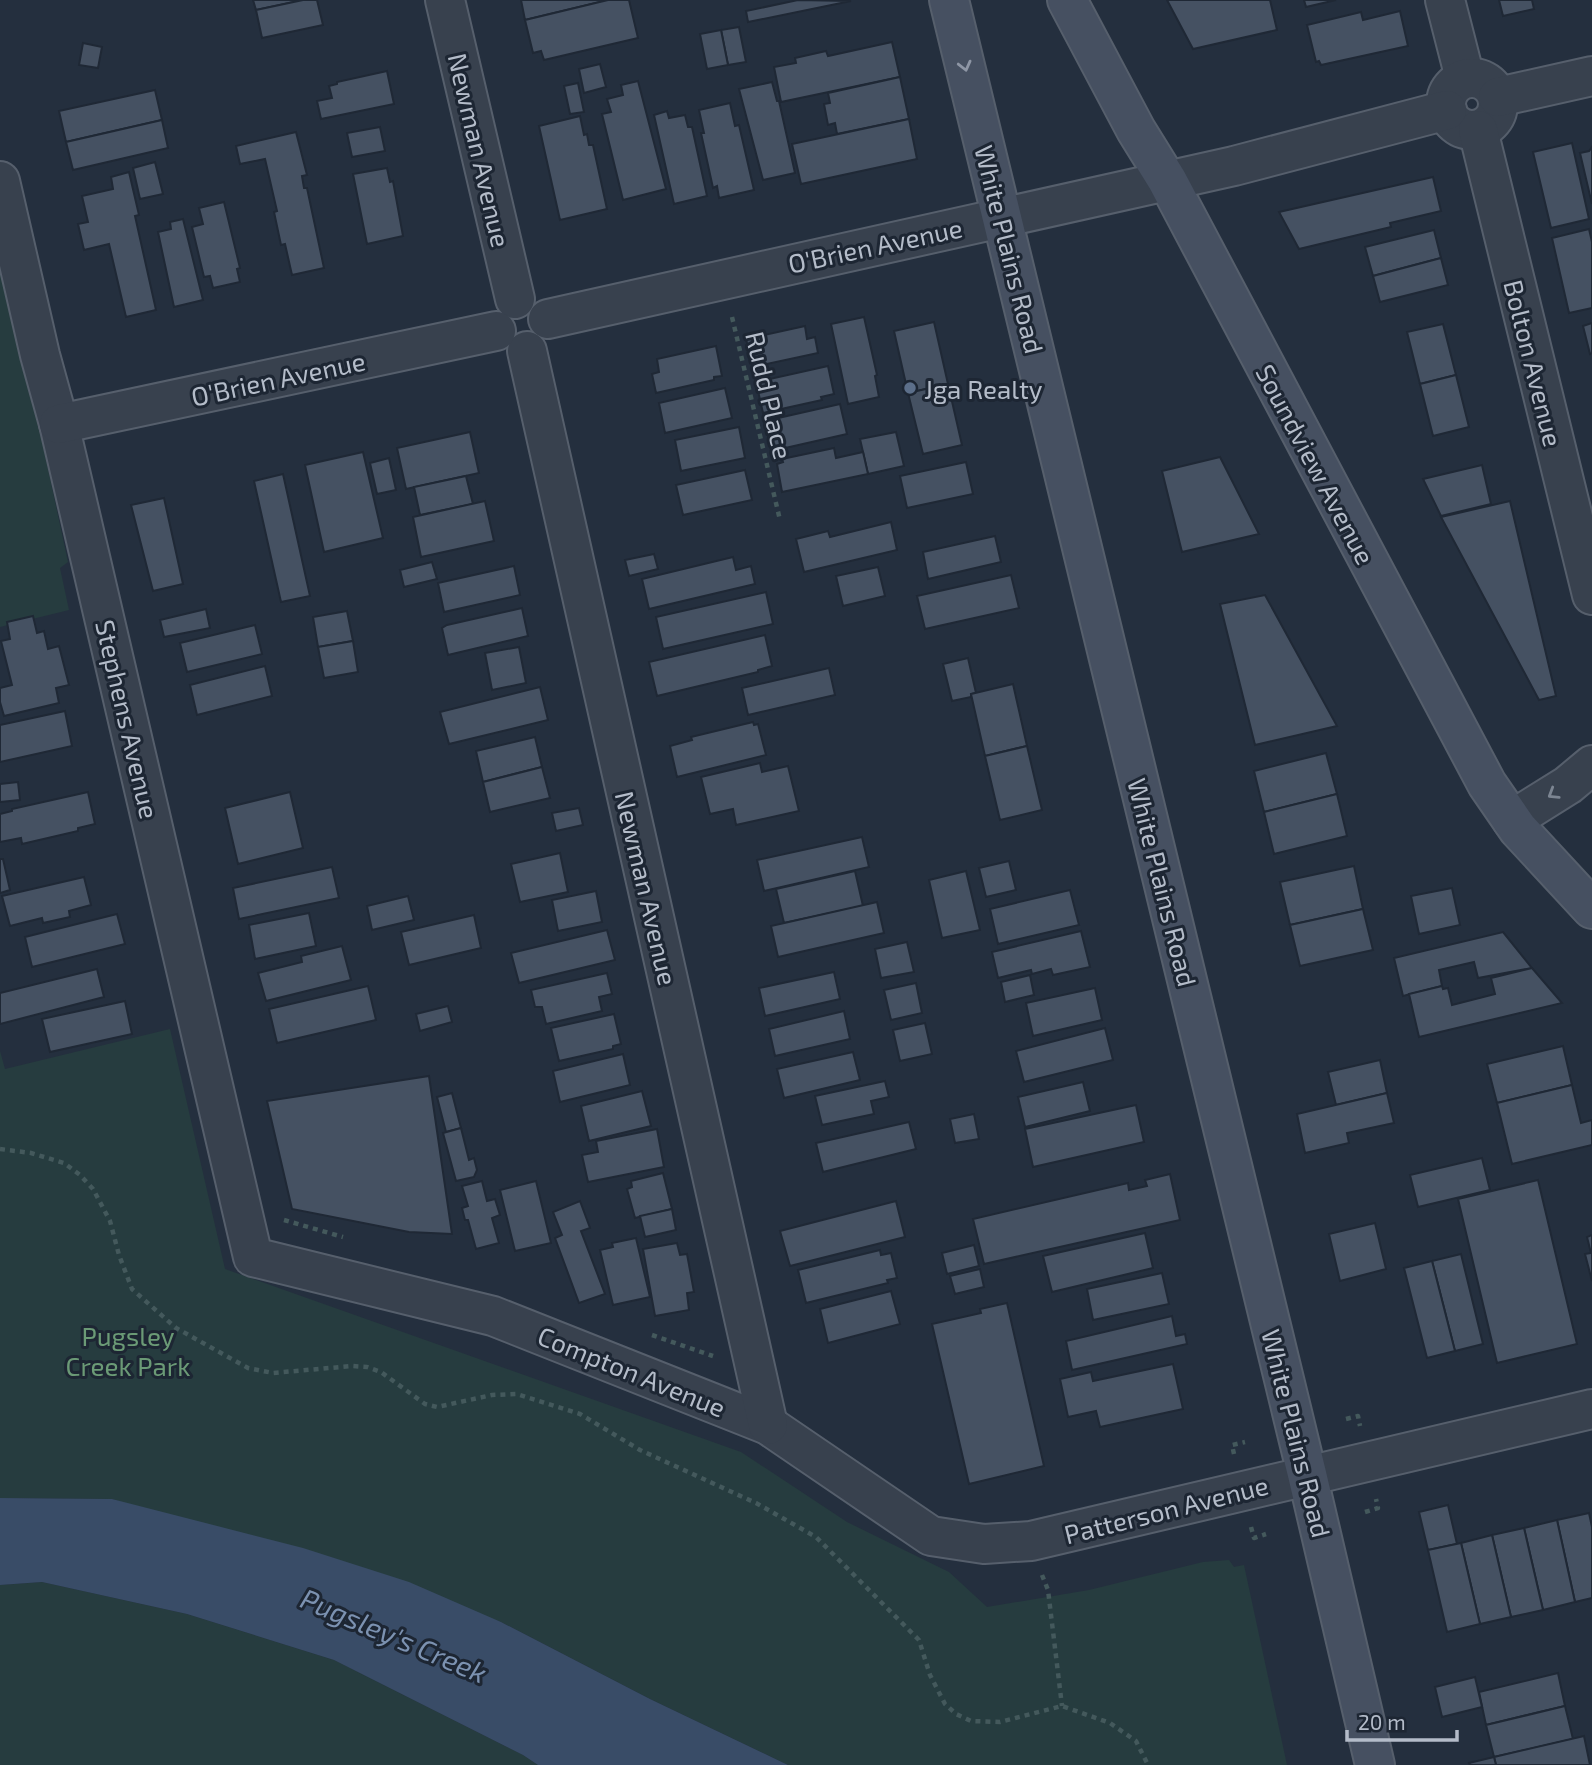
<svg xmlns="http://www.w3.org/2000/svg" width="1592" height="1765" font-family="'Exo 2',sans-serif">
	<rect width="100%" height="100%" fill="#242f3e"/>
	<!-- green -->
	<g fill="#263c3f">
		<polygon points="0,245 68,562 60,568 69,610 0,627"/>
		<polygon points="170,1029 225,1269 741,1452 847,1522 949,1572 987,1607 1089,1590 1203,1562 1229,1560 1234,1567 1244,1565 1287,1765 788,1765 650,1699 501,1622 112,1499 0,1498 0,1051 5,1069"/>
		<polygon points="42,1582 187,1614 334,1660 523,1755 538,1765 0,1765 0,1585"/>
	</g>
	<!-- water -->
	<polygon fill="#394c67" points="0,1498 112,1499 303,1548 409,1582 501,1622 650,1699 788,1765 538,1765 523,1755 334,1660 187,1614 42,1582 0,1585"/>
	<!-- building -->
	<g fill="#455162" stroke="#1f2835" stroke-width="2">
		<polygon points="253,0 303,0 256,10"/>
		<polygon points="303,0 317,0 323,25 262,38 256,10"/>
		<polygon points="521,0 608,0 525,20"/>
		<polygon points="608,0 629,0 638,38 544,60 541,51 533,53 525,20"/>
		<polygon points="798,0 851,1 748,22 746,11"/>
		<polygon points="1167,0 1270,0 1277,30 1193,49"/>
		<polygon points="1304,0 1336,0 1306,7"/>
		<polygon points="1499,0 1532,0 1534,9 1503,16"/>
		<polygon points="1400,11 1408,46 1321,65 1319,61 1316,62 1307,25 1361,12 1363,20"/>
		<polygon points="739,27 746,62 728,65 721,30"/>
		<polygon points="721,30 728,65 707,69 700,34"/>
		<polygon points="892,42 900,77 781,102 774,67 796,63 795,58 826,51 828,56"/>
		<polygon points="83,43 102,47 98,68 79,65"/>
		<polygon points="600,64 606,87 584,93 579,69"/>
		<polygon points="387,71 394,104 321,119 317,101 332,98 329,86 337,84 337,82"/>
		<polygon points="900,77 909,119 837,134 835,123 828,125 824,104 830,103 828,93"/>
		<polygon points="638,81 666,189 623,200 602,114 611,112 607,99 623,95 621,85"/>
		<polygon points="772,82 777,101 779,101 795,173 763,180 739,89"/>
		<polygon points="578,83 584,112 570,114 564,86"/>
		<polygon points="155,90 162,120 66,142 59,111"/>
		<polygon points="730,103 735,126 739,125 754,190 719,198 717,186 713,188 701,133 704,133 699,110"/>
		<polygon points="667,111 669,118 685,115 688,127 692,127 707,196 674,204 654,115"/>
		<polygon points="580,116 584,135 587,134 589,145 593,145 607,209 560,220 539,126"/>
		<polygon points="909,119 917,159 801,184 792,144"/>
		<polygon points="162,120 168,148 73,170 66,142"/>
		<polygon points="380,127 385,151 352,157 347,133"/>
		<polygon points="296,132 307,175 302,176 304,188 307,188 324,268 292,275 285,244 281,245 274,212 277,211 265,159 240,164 236,146"/>
		<polygon points="1572,143 1589,219 1551,228 1533,152"/>
		<polygon points="1592,147 1592,204 1580,153 1589,151"/>
		<polygon points="155,162 163,194 140,199 133,168"/>
		<polygon points="387,168 390,182 393,181 403,236 367,244 353,174"/>
		<polygon points="129,172 139,215 135,216 156,310 126,317 109,244 84,250 78,224 88,222 82,196 113,189 111,177"/>
		<polygon points="1433,177 1441,211 1390,223 1391,227 1299,249 1279,212"/>
		<polygon points="224,202 240,268 237,269 240,282 213,288 210,276 204,277 192,227 203,224 199,208"/>
		<polygon points="183,219 203,300 174,307 158,232 171,229 170,222"/>
		<polygon points="1589,229 1592,242 1592,308 1569,313 1552,238"/>
		<polygon points="1434,230 1441,258 1373,276 1365,247"/>
		<polygon points="1441,258 1448,285 1380,302 1373,276"/>
		<polygon points="864,317 877,375 875,376 879,397 848,404 831,324"/>
		<polygon points="934,322 948,384 908,393 894,331"/>
		<polygon points="1592,323 1592,353 1590,354 1583,326"/>
		<polygon points="1443,324 1456,375 1420,384 1407,332"/>
		<polygon points="805,326 807,339 815,337 818,353 753,367 746,339"/>
		<polygon points="716,346 722,376 714,377 714,380 656,393 652,374 659,372 657,359"/>
		<polygon points="828,366 834,394 821,397 822,400 763,413 756,382"/>
		<polygon points="1456,375 1469,427 1433,436 1420,384"/>
		<polygon points="948,384 962,445 923,454 908,393"/>
		<polygon points="725,388 732,418 665,433 659,403"/>
		<polygon points="840,404 847,434 772,451 765,421"/>
		<polygon points="739,427 745,458 681,471 675,440"/>
		<polygon points="470,432 479,473 406,489 397,448"/>
		<polygon points="896,432 904,466 868,474 860,439"/>
		<polygon points="834,448 836,458 863,452 868,474 782,492 777,464 783,462 782,459"/>
		<polygon points="363,452 383,538 324,552 305,465"/>
		<polygon points="1220,457 1259,534 1182,552 1162,471"/>
		<polygon points="389,458 396,490 377,494 370,463"/>
		<polygon points="966,462 973,494 907,508 900,476"/>
		<polygon points="1482,465 1491,504 1441,516 1423,479"/>
		<polygon points="745,470 752,500 683,515 676,485"/>
		<polygon points="283,474 310,596 281,602 254,481"/>
		<polygon points="466,476 473,504 420,515 414,487"/>
		<polygon points="164,498 183,584 153,591 131,505"/>
		<polygon points="485,501 494,541 421,557 413,517"/>
		<polygon points="1510,501 1556,696 1539,700 1441,517"/>
		<polygon points="891,522 897,550 804,572 796,539 828,531 830,537"/>
		<polygon points="995,536 1001,562 928,579 923,552"/>
		<polygon points="654,554 658,569 629,576 625,560"/>
		<polygon points="733,557 736,570 751,566 755,584 649,609 642,579"/>
		<polygon points="432,562 437,579 404,587 400,570"/>
		<polygon points="514,566 520,595 444,612 438,583"/>
		<polygon points="878,567 885,596 843,606 836,576"/>
		<polygon points="1011,575 1019,608 925,629 917,596"/>
		<polygon points="766,592 773,624 663,649 656,617"/>
		<polygon points="1265,595 1337,726 1255,745 1220,604"/>
		<polygon points="522,608 528,636 448,655 442,628 447,625"/>
		<polygon points="206,609 210,628 164,637 160,620"/>
		<polygon points="347,611 353,641 318,647 313,617"/>
		<polygon points="33,616 37,633 44,631 48,649 59,646 69,685 56,688 59,703 4,716 0,702 0,688 12,685 1,641 10,639 7,622"/>
		<polygon points="255,625 262,654 187,672 180,643"/>
		<polygon points="765,635 772,666 758,670 758,672 657,696 649,662"/>
		<polygon points="353,641 358,672 324,678 318,647"/>
		<polygon points="519,647 526,683 492,690 485,653"/>
		<polygon points="968,658 976,693 971,694 971,697 952,701 943,664"/>
		<polygon points="265,666 272,696 197,715 190,685"/>
		<polygon points="829,668 835,695 748,715 742,688"/>
		<polygon points="1013,684 1027,746 985,756 971,694"/>
		<polygon points="540,687 548,720 449,744 440,712"/>
		<polygon points="65,711 72,746 0,762 0,725"/>
		<polygon points="753,722 754,725 758,724 766,755 677,777 670,746 692,740 691,737"/>
		<polygon points="535,737 542,767 483,782 476,751"/>
		<polygon points="1027,746 1042,810 1000,820 985,756"/>
		<polygon points="1326,753 1337,794 1264,812 1254,771"/>
		<polygon points="760,763 762,772 788,766 799,811 736,825 733,809 710,814 701,777"/>
		<polygon points="542,767 550,798 490,812 483,782"/>
		<polygon points="18,782 20,800 0,802 0,784"/>
		<polygon points="88,792 95,824 78,828 78,831 22,844 21,838 0,842 0,814 12,811 12,809"/>
		<polygon points="290,792 303,848 238,864 225,808"/>
		<polygon points="1337,794 1347,836 1274,854 1264,812"/>
		<polygon points="579,808 583,825 556,831 552,813"/>
		<polygon points="862,837 869,867 764,891 757,860"/>
		<polygon points="560,853 568,892 520,902 511,864"/>
		<polygon points="0,859 3,859 10,890 0,893"/>
		<polygon points="1009,861 1016,890 986,897 979,868"/>
		<polygon points="1354,866 1363,909 1290,925 1280,882"/>
		<polygon points="332,867 339,898 239,919 233,888"/>
		<polygon points="855,871 863,906 784,923 776,889"/>
		<polygon points="966,871 980,930 942,938 929,880"/>
		<polygon points="84,877 91,905 69,911 70,917 43,923 42,918 10,926 2,896"/>
		<polygon points="1452,888 1460,925 1419,934 1411,896"/>
		<polygon points="1070,890 1079,925 998,944 990,909"/>
		<polygon points="596,891 602,922 558,931 552,900"/>
		<polygon points="408,896 414,920 372,930 367,906"/>
		<polygon points="877,902 884,933 778,957 771,926"/>
		<polygon points="1363,909 1373,950 1300,966 1290,925"/>
		<polygon points="309,913 316,946 255,959 249,925"/>
		<polygon points="117,914 125,944 32,967 25,937"/>
		<polygon points="474,915 481,948 409,965 401,932"/>
		<polygon points="607,930 615,960 519,983 511,953"/>
		<polygon points="1081,931 1090,967 1053,975 1051,969 1032,974 1031,970 998,978 992,952"/>
		<polygon points="1503,932 1532,968 1478,978 1474,962 1439,970 1442,986 1403,996 1394,958"/>
		<polygon points="907,942 914,972 881,978 875,949"/>
		<polygon points="342,946 351,980 266,1001 258,973 302,962 301,956"/>
		<polygon points="1532,968 1562,1003 1419,1037 1409,994 1442,986 1443,989 1448,988 1452,1005 1495,994 1491,978"/>
		<polygon points="97,969 104,997 0,1024 0,993"/>
		<polygon points="834,972 840,999 765,1016 759,988"/>
		<polygon points="607,973 612,994 599,997 602,1011 546,1024 542,1007 535,1007 531,990"/>
		<polygon points="1030,975 1034,995 1005,1002 1001,982"/>
		<polygon points="916,983 922,1013 891,1020 884,990"/>
		<polygon points="368,986 376,1020 277,1043 269,1009"/>
		<polygon points="1095,988 1102,1020 1033,1036 1026,1003"/>
		<polygon points="125,1001 132,1034 50,1052 42,1019"/>
		<polygon points="448,1006 452,1022 420,1031 416,1014"/>
		<polygon points="844,1011 850,1039 775,1056 769,1029"/>
		<polygon points="614,1014 621,1044 613,1046 613,1049 559,1061 551,1028"/>
		<polygon points="925,1023 932,1054 900,1061 893,1030"/>
		<polygon points="1105,1028 1113,1060 1024,1082 1016,1051"/>
		<polygon points="1563,1046 1572,1085 1497,1103 1487,1064"/>
		<polygon points="853,1052 860,1080 784,1098 777,1069"/>
		<polygon points="623,1054 630,1085 560,1102 553,1071"/>
		<polygon points="1380,1060 1387,1093 1336,1105 1328,1072"/>
		<polygon points="429,1076 452,1234 409,1232 292,1209 267,1101"/>
		<polygon points="885,1081 889,1097 871,1101 874,1114 822,1125 815,1096"/>
		<polygon points="1083,1082 1090,1111 1025,1127 1018,1097"/>
		<polygon points="1572,1085 1581,1123 1592,1120 1592,1145 1512,1164 1497,1103"/>
		<polygon points="642,1091 651,1126 589,1141 581,1106"/>
		<polygon points="452,1093 461,1128 446,1132 437,1097"/>
		<polygon points="1387,1093 1394,1123 1347,1133 1349,1143 1305,1153 1297,1114"/>
		<polygon points="1136,1105 1144,1142 1033,1167 1025,1129"/>
		<polygon points="974,1114 979,1139 955,1143 950,1119"/>
		<polygon points="909,1122 916,1149 823,1172 816,1143"/>
		<polygon points="461,1128 469,1160 474,1158 477,1170 474,1177 456,1181 443,1133"/>
		<polygon points="657,1129 664,1167 588,1182 582,1155 598,1152 596,1141"/>
		<polygon points="1482,1158 1490,1190 1418,1207 1410,1175"/>
		<polygon points="663,1173 672,1209 635,1218 627,1189 632,1187 631,1181"/>
		<polygon points="1170,1174 1180,1220 984,1264 973,1219 1128,1183 1129,1190 1147,1186 1145,1180"/>
		<polygon points="1538,1180 1577,1344 1497,1363 1458,1199"/>
		<polygon points="482,1181 487,1201 495,1199 500,1215 492,1218 499,1243 476,1249 468,1220 465,1220 462,1208 468,1206 462,1186"/>
		<polygon points="536,1181 551,1243 515,1251 500,1190"/>
		<polygon points="580,1201 590,1228 581,1231 605,1294 579,1303 555,1238 562,1235 553,1212"/>
		<polygon points="896,1201 905,1237 790,1266 780,1231"/>
		<polygon points="672,1209 676,1230 645,1237 640,1216"/>
		<polygon points="1375,1223 1386,1269 1340,1281 1329,1234"/>
		<polygon points="1145,1233 1153,1268 1052,1292 1043,1256"/>
		<polygon points="1592,1235 1592,1281 1585,1254 1591,1253 1587,1237"/>
		<polygon points="636,1238 650,1297 613,1305 600,1250 613,1247 612,1243"/>
		<polygon points="677,1243 680,1255 687,1254 694,1292 687,1293 689,1310 655,1316 643,1249"/>
		<polygon points="974,1245 979,1266 947,1274 942,1253"/>
		<polygon points="880,1250 881,1255 891,1253 897,1278 887,1280 888,1283 806,1303 798,1270"/>
		<polygon points="1461,1254 1483,1344 1455,1351 1432,1261"/>
		<polygon points="1432,1261 1455,1351 1427,1358 1404,1268"/>
		<polygon points="980,1269 984,1287 955,1294 950,1276"/>
		<polygon points="1162,1273 1169,1304 1093,1320 1087,1289"/>
		<polygon points="891,1291 900,1324 828,1343 820,1309"/>
		<polygon points="1007,1303 1044,1466 969,1484 932,1324 981,1313 980,1309"/>
		<polygon points="1172,1316 1176,1336 1185,1334 1187,1344 1072,1370 1066,1341"/>
		<polygon points="1173,1364 1183,1409 1100,1427 1096,1411 1068,1417 1060,1379 1091,1372 1093,1381"/>
		<polygon points="1448,1505 1457,1544 1428,1550 1419,1512"/>
		<polygon points="1589,1513 1592,1527 1592,1598 1575,1602 1557,1520"/>
		<polygon points="1557,1520 1575,1602 1543,1610 1524,1528"/>
		<polygon points="1524,1528 1543,1610 1511,1617 1492,1535"/>
		<polygon points="1492,1535 1511,1617 1480,1624 1461,1543"/>
		<polygon points="1461,1543 1480,1624 1447,1632 1428,1550"/>
		<polygon points="1558,1673 1565,1706 1486,1725 1479,1692"/>
		<polygon points="1475,1677 1482,1707 1442,1717 1435,1687"/>
		<polygon points="1565,1706 1573,1739 1494,1757 1486,1725"/>
		<polygon points="1584,1736 1590,1765 1496,1765 1494,1757"/>
		<polygon points="1494,1757 1496,1765 1470,1765 1469,1763"/>
	</g>
	<g fill="none" stroke-linecap="round" stroke-linejoin="round">
		<!-- minor casing -->
		<g stroke="#565f6c" stroke-width="42">
			<g id="minor">
				<polyline points="445,0 515,299"/>
				<polyline points="1445,0 1465,78"/>
				<circle cx="1472" cy="104" r="26"/>
				<polyline points="1498,97 1592,76"/>
				<polyline points="1478,130 1592,595"/>
				<polyline points="0,181 40,355 59,424 253,1257 493,1316 768,1425 931,1536 984,1544 1031,1541 1592,1409"/>
				<polyline points="548,319 1234,166 1447,110"/>
				<polyline points="527,351 768,1425"/>
				<polyline points="59,424 496,331"/>
				<polyline points="1512,820 1568,785 1592,765"/>
			</g>
		</g>
		<!-- secondary casing -->
		<g stroke="#565f6c" stroke-width="42">
			<g id="secondary">
				<polyline points="949,0 1307,1474 1375,1765"/>
				<polyline points="1067,0 1136,130 1167,180 1487,784 1518,829 1592,909"/>
			</g>
		</g>
		<!-- path -->
		<g stroke="#44595c" stroke-width="4.5" stroke-dasharray="5 5" stroke-linecap="butt">
			<polyline points="732,317 780,520"/>
			<polyline points="0,1149 31,1153 64,1163 80,1175 93,1189 110,1221 119,1255 132,1289 176,1328 248,1368 273,1373 352,1366 367,1367 381,1372 425,1404 437,1407 492,1395 517,1394 580,1414 640,1450 756,1503 816,1537 919,1640 930,1675 945,1704 956,1714 971,1721 1000,1722 1062,1706 1110,1723 1136,1741 1148,1765"/>
			<polyline points="284,1220 343,1237"/>
			<polyline points="652,1335 713,1356"/>
			<polyline points="1346,1419 1358,1416 1360,1426"/>
			<polyline points="1234,1454 1232,1445 1245,1442"/>
			<polyline points="1365,1512 1378,1508 1376,1499"/>
			<polyline points="1251,1527 1254,1538 1266,1534"/>
			<polyline points="1042,1575 1048,1590 1062,1706"/>
		</g>
		<!-- minor -->
		<use href="#minor" stroke="#38414e" stroke-width="38"/>
		<!-- secondary -->
		<use href="#secondary" stroke="#465061" stroke-width="38"/>
	</g>
	<!-- one-way arrows -->
	<defs><path id="oneway-chevron" d="M-2-3.5L2.5 0L-2 3.5" fill="none" stroke-width="1.6" stroke-linecap="round" stroke-linejoin="round" transform="scale(1.75)"/></defs>
	<use stroke="#8e96a5" href="#oneway-chevron" transform="translate(965 66) rotate(76)"/>
	<use stroke="#7c8592" href="#oneway-chevron" transform="translate(1553 794) rotate(148)"/>
	<!-- markers -->
	<circle fill="#5c6f8a" stroke="#1d2633" stroke-width="2.5" cx="910" cy="388" r="7"/>
	<g text-anchor="middle" dominant-baseline="central" stroke-width="6" stroke-linejoin="round" paint-order="stroke">
		<!-- street labels -->
		<g font-size="26" fill="#b4bcc9" stroke="#1d2633">
			<text transform="translate(480 150) rotate(77)">Newman Avenue</text>
			<text transform="translate(875 245) rotate(-12)">O'Brien Avenue</text>
			<text transform="translate(1010 249) rotate(76)">White Plains Road</text>
			<text transform="translate(1534 363) rotate(76)">Bolton Avenue</text>
			<text transform="translate(278 378) rotate(-12)">O'Brien Avenue</text>
			<text transform="translate(770 395) rotate(77)">Rudd Place</text>
			<text transform="translate(1316 464) rotate(62)">Soundview Avenue</text>
			<text transform="translate(128 719) rotate(77)">Stephens Avenue</text>
			<text transform="translate(1163 882) rotate(76)">White Plains Road</text>
			<text transform="translate(647 888) rotate(77)">Newman Avenue</text>
			<text transform="translate(632 1371) rotate(22)">Compton Avenue</text>
			<text transform="translate(1297 1433) rotate(76)">White Plains Road</text>
			<text transform="translate(1166 1509) rotate(-14)">Patterson Avenue</text>
		</g>
		<!-- poi labels -->
		<g font-size="26" fill="#b4bcc9" stroke="#1d2633" text-anchor="start">
			<text x="924" y="388">Jga Realty</text>
		</g>
		<!-- park labels -->
		<g font-size="26" fill="#6b9a76" stroke="#1d2633">
			<text x="128" y="1335">Pugsley<tspan x="128" dy="30">Creek Park</tspan></text>
		</g>
		<!-- water labels -->
		<g font-size="28" font-style="italic" fill="#7c92b1" stroke="#1d2633">
			<text transform="translate(394 1635) rotate(23)">Pugsley's Creek</text>
		</g>
	</g>
	<!-- scale -->
	<path d="M1347 1730v10h110v-10" fill="none" stroke="#b4bcc9" stroke-width="3.5"/>
	<text x="1358" y="1730" font-size="21" fill="#b4bcc9" stroke="#1d2633" stroke-width="5" paint-order="stroke">20 m</text>
</svg>
